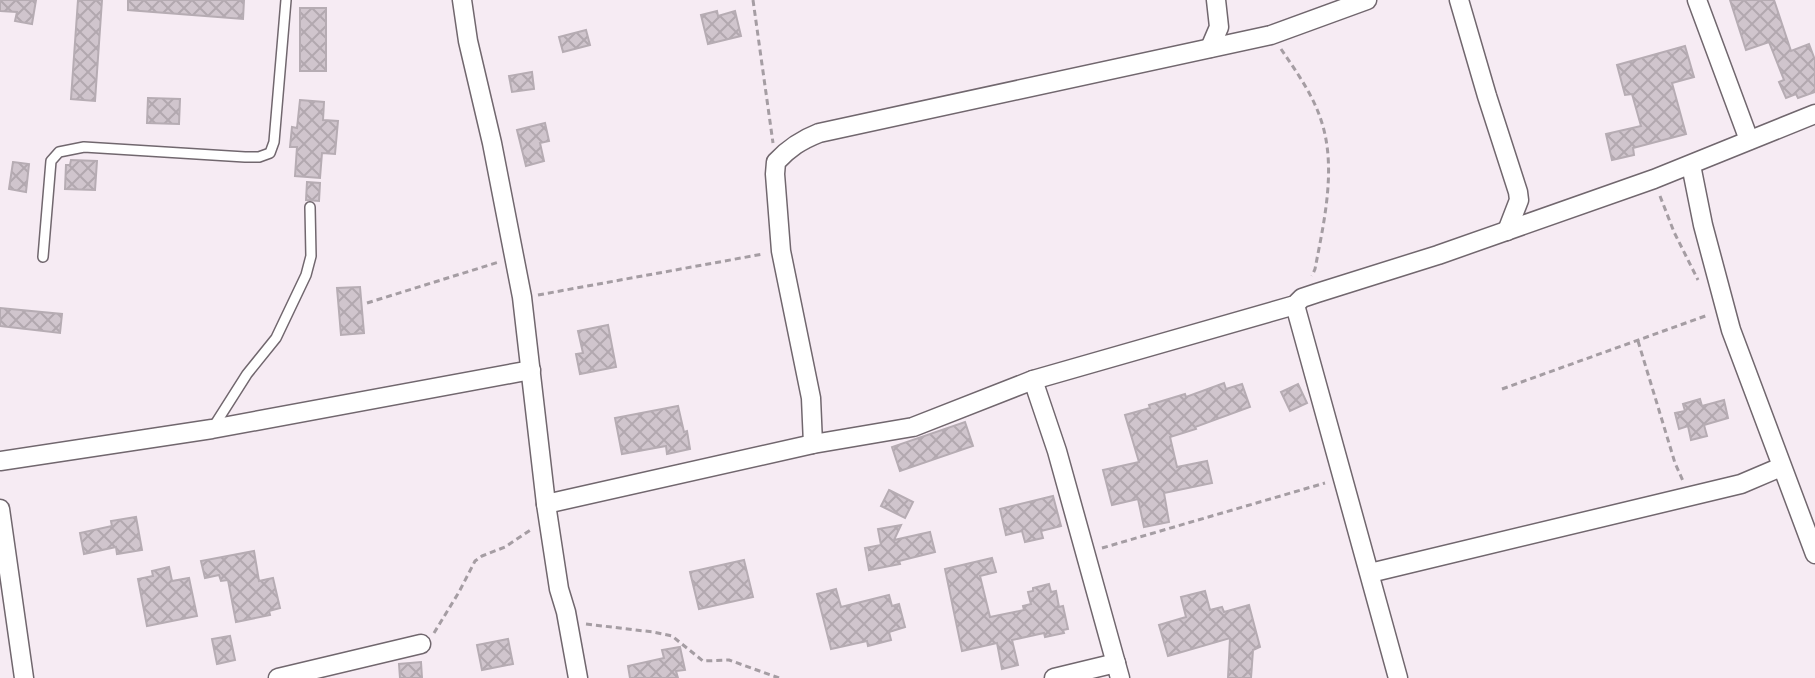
<svg xmlns="http://www.w3.org/2000/svg" width="1815" height="678" font-family="'Varela Round',sans-serif">
	<defs>
		<pattern id="building-cross-hatch" width="8" height="8" patternUnits="userSpaceOnUse" patternTransform="scale(2)"><rect width="8" height="8" fill="#d0c5cd"/><path d="M0 0l8 8M0 8l8-8" fill="none" stroke="#b2a8af"/></pattern>
	</defs>
	<rect width="100%" height="100%" fill="#f6ebf3"/>
	<!-- building -->
	<g fill="url(#building-cross-hatch)" stroke="#b6acb3" stroke-width="2">
		<polygon points="0,0 36,0 32,24 15,21 17,12 0,11"/>
		<polygon points="78,0 102,0 95,101 71,99"/>
		<polygon points="128,0 244,0 243,19 128,10"/>
		<polygon points="1730,0 1774,0 1791,51 1809,44 1815,60 1815,92 1798,98 1796,94 1786,98 1779,82 1784,80 1769,42 1746,50"/>
		<rect x="300" y="8" width="26" height="63"/>
		<polygon points="717,11 718,16 735,11 741,36 708,44 701,15"/>
		<polygon points="586,30 590,45 563,52 559,37"/>
		<polygon points="1685,46 1694,77 1672,83 1686,134 1633,148 1634,155 1612,160 1606,134 1641,126 1632,94 1625,95 1617,65"/>
		<polygon points="532,72 534,89 512,92 509,76"/>
		<polygon points="148,98 180,99 179,124 147,123"/>
		<polygon points="300,100 324,102 323,120 338,121 335,154 322,153 320,178 295,176 297,147 290,147 292,127 297,128"/>
		<polygon points="545,123 549,141 540,143 544,161 526,166 517,130"/>
		<polygon points="71,160 97,161 95,190 65,189 66,165 70,165"/>
		<polygon points="13,162 29,164 26,192 9,189"/>
		<polygon points="307,182 320,183 319,201 306,200"/>
		<polygon points="360,287 364,333 341,335 337,288"/>
		<polygon points="0,308 62,314 60,333 0,326"/>
		<polygon points="608,325 616,367 580,374 576,354 583,353 578,331"/>
		<polygon points="1224,383 1226,389 1242,384 1250,407 1195,427 1196,429 1170,437 1177,467 1207,461 1212,483 1164,493 1169,522 1144,527 1138,499 1112,505 1103,470 1139,462 1125,415 1150,408 1149,405 1185,394 1186,397"/>
		<polygon points="1298,384 1307,403 1290,411 1281,392"/>
		<polygon points="1700,399 1702,406 1724,400 1728,418 1704,425 1707,436 1691,440 1688,426 1679,429 1675,413 1685,411 1683,404"/>
		<polygon points="678,406 684,432 687,431 690,449 667,454 666,446 622,454 615,418"/>
		<polygon points="965,422 973,446 900,471 892,447"/>
		<polygon points="889,490 913,502 905,518 881,506"/>
		<polygon points="1053,496 1061,526 1041,531 1043,538 1025,542 1022,531 1006,535 1000,509"/>
		<polygon points="136,517 142,550 117,554 116,547 84,554 80,533 112,526 111,521"/>
		<polygon points="901,525 894,540 930,532 935,552 899,561 900,564 869,570 865,548 881,545 878,529"/>
		<polygon points="254,551 259,581 273,578 280,608 269,611 270,615 236,622 228,580 221,581 219,575 205,578 201,561"/>
		<polygon points="992,558 996,572 980,576 990,617 1024,610 1023,606 1031,604 1028,592 1033,591 1033,588 1049,584 1051,592 1056,591 1059,607 1063,606 1068,629 1063,630 1064,633 1045,637 1044,633 1012,640 1018,665 1002,669 997,643 962,651 945,569"/>
		<polygon points="744,560 753,597 699,609 690,572"/>
		<polygon points="169,567 172,581 189,578 197,616 147,626 138,579 153,576 152,571"/>
		<polygon points="836,589 841,607 889,595 892,606 899,604 905,627 889,632 891,640 868,646 867,641 831,649 817,594"/>
		<polygon points="1205,591 1210,610 1222,607 1224,612 1249,605 1260,647 1253,650 1251,678 1228,678 1230,638 1168,656 1159,625 1186,617 1181,597"/>
		<polygon points="230,636 235,660 217,664 212,639"/>
		<polygon points="508,639 513,664 482,670 477,645"/>
		<polygon points="680,647 685,670 676,671 678,678 630,678 628,666 664,658 662,650"/>
		<polygon points="421,662 422,678 400,678 399,664"/>
	</g>
	<g fill="none" stroke-linecap="round" stroke-linejoin="round">
		<!-- lane casing -->
		<g stroke="#71676e" stroke-width="12">
			<g id="lane">
				<polyline points="43,257 51,161 59,152 84,147 245,157 259,157 270,153 274,142 286,0"/>
				<polyline points="214,426 247,374 276,338 306,275 311,256 310,207"/>
			</g>
		</g>
		<!-- street casing -->
		<g stroke="#71676e" stroke-width="21">
			<g id="street">
				<polyline points="462,0 468,41 492,143 522,297 546,504 559,589 566,612 578,678"/>
				<polyline points="1459,0 1487,96 1518,192 1519,200 1507,231"/>
				<polyline points="1697,0 1749,140"/>
				<polyline points="1210,48 1219,27 1216,0"/>
				<polyline points="1691,165 1703,225 1731,330 1815,554"/>
				<polyline points="1295,305 1398,678"/>
				<polyline points="1033,380 1057,451 1120,678"/>
				<path d="M 813,444 L 811,398 L 781,251 L 775,174 L 776,162 C 789,148 801,140 819,133 L 1271,35 L 1367,0"/>
				<polyline points="0,461 212,429 531,370"/>
				<polyline points="546,504 813,444 913,427 1033,380 1295,305 1302,298 1317,293 1438,255 1654,179 1815,114"/>
				<polyline points="0,509 24,678"/>
				<polyline points="1370,573 1741,484 1781,467"/>
				<polyline points="278,678 421,644"/>
				<polyline points="1054,678 1116,663"/>
			</g>
		</g>
		<!-- path -->
		<g stroke="#a59da3" stroke-width="3" stroke-dasharray="6 4" stroke-linecap="butt">
			<polyline points="753,0 773,143"/>
			<path d="M 1281,49 C 1296,71 1313,95 1321,120 C 1337,167 1324,222 1315,269 L 1312,276"/>
			<polyline points="1660,196 1674,232 1698,280"/>
			<polyline points="538,295 763,254"/>
			<polyline points="367,303 499,262"/>
			<polyline points="1638,341 1675,463 1683,481"/>
			<polyline points="1502,389 1708,315"/>
			<polyline points="1102,548 1325,483"/>
			<polyline points="586,624 653,632 672,636 703,661 729,660 779,678"/>
			<polyline points="434,633 459,592 475,561 482,556 505,547 532,529"/>
		</g>
		<!-- lane -->
		<use href="#lane" stroke="#fff" stroke-width="9"/>
		<!-- street -->
		<use href="#street" stroke="#fff" stroke-width="18"/>
	</g>
</svg>
